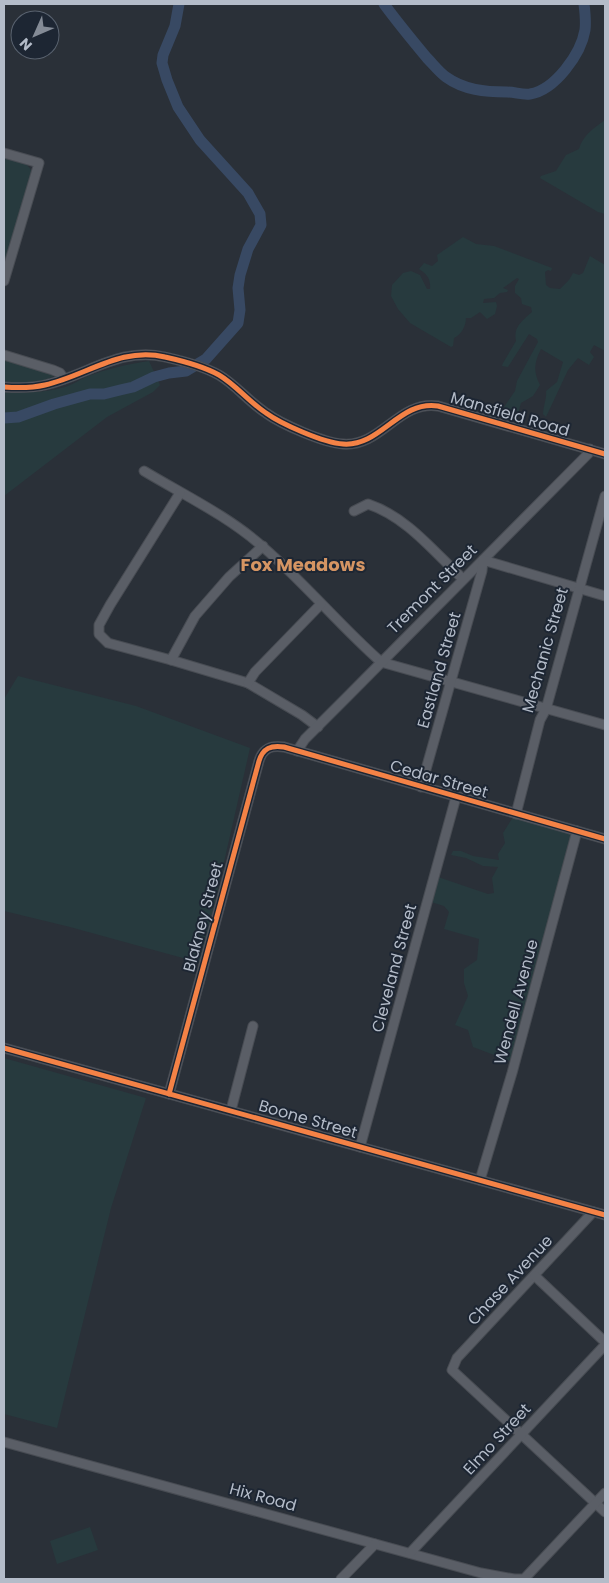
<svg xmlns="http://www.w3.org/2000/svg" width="609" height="1583" font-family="Poppins,sans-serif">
	<rect width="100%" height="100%" fill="#2a3038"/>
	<!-- green -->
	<g fill="#273a3e">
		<path d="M 605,120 L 605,214 L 598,212 L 540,178 L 541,176 L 556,171 L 566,155 L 579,149 C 583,135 594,128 605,120 Z"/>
		<path d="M 4,155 C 16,158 26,160 32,172 L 4,271 Z"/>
		<path d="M 463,237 L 476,244 L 494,246 L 552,268 L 551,271 L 548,270 L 545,272 L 546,285 L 550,288 L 560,289 L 569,280 L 573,273 L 579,275 L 583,273 L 590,256 L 605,265 L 605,351 L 594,345 L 590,352 L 594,357 L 589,365 L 578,358 L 568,370 L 546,417 L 543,414 C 543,406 547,399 546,391 L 557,382 L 563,362 L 541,349 C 534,363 533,371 540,385 L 533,396 L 521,403 L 518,414 L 502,410 L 515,391 L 517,381 L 538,342 L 537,339 L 529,334 L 508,367 L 502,366 L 503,363 L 516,341 C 513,327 522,321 532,312 L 531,307 L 522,304 L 521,298 L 515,293 L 515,286 L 519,279 L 517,278 L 503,288 L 508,290 L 507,292 L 500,293 L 494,298 L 484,299 L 483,303 L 496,302 L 497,306 L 495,314 L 487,319 L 480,312 L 471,318 L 466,318 C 466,326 461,335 454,338 L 453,346 L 451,347 L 410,323 L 398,309 L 391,296 L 392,285 L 403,273 L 411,271 L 420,275 L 427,289 L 430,289 C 431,279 427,274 419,269 L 424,263 L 432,266 L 438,261 L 437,255 Z"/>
		<path d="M 4,358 L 51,372 L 54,376 C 43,384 18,384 4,383 Z"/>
		<path d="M 149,361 L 160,385 L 153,392 L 107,417 L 4,496 L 4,391 C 24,393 45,393 65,387 C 72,385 79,380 86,377 C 106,369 128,364 149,361 Z"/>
		<polygon points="18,676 136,706 250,748 201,963 70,927 4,911 4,699"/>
		<polygon points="513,817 569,832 573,838 531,992 510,1061 473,1047 468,1030 455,1025 468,996 464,983 464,969 477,960 479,939 444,929 449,912 444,906 431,902 438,877 488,894 494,893 492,878 498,867 483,866 466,858 451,855 453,851 461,851 473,856 499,860 498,854 505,843 503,833"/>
		<polygon points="4,1058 146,1098 111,1208 57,1428 4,1414"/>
		<polygon points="90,1527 98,1550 57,1564 50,1541"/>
	</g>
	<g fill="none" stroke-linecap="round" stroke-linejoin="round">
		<!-- river -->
		<g stroke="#384963" stroke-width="11">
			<path d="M 384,4 C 398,23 412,40 427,58 C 433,64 439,72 446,77 C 464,90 485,92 507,92 C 515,92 522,95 530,94 C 555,90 581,54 585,30 C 586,22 585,12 584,4"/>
			<polyline points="4,418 18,417 54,404 90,394 104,394 120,390 133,387 154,377 169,373 186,371 206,359 238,323 240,310 238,288 240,275 248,249 261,225 260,214 248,193 200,140 178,107 167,80 162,63 163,55 175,26 179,4"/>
		</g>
		<!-- minor casing -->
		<g stroke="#484c53" stroke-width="11">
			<g id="minor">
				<polyline points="4,153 39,163 4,281"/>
				<polyline points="4,355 53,370 60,373 64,379"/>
				<path d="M 4,387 C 17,388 32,388 45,385 C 86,376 121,346 165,357 C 183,361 203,366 219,375 C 236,385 249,402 266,413 C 281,424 324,443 343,444 C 381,447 399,400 438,406 L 605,454"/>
				<path d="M 144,471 C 184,495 228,516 263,547 C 305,583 340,626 381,662 L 605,725"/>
				<polyline points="180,493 110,605 99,625 99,634 108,643 171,660 248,683 302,715 318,727"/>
				<path d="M 354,511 L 368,504 C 407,517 434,552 463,579"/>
				<polyline points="171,660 195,616 229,577 263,546"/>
				<polyline points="248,683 255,672 321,604"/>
				<polyline points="297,751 305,739 348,696 588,454 590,449"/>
				<polyline points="421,787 482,571 483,560 605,596"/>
				<polyline points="516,814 540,720 546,709 605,496"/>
				<polyline points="4,1048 605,1215"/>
				<path d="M 169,1094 L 259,761 C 263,748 271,745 284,747 L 605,839"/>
				<polyline points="231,1110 253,1026"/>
				<polyline points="360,1147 456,797"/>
				<polyline points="480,1180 512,1073 577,831"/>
				<polyline points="593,1212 457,1358 452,1370 605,1512"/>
				<polyline points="535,1276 605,1342"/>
				<polyline points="4,1442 481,1573 514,1579"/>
				<polyline points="410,1553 605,1345"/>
				<polyline points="341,1579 375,1544"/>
				<polyline points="516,1579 524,1579 605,1493"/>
			</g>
		</g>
		<!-- minor -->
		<use href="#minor" stroke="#5a5e66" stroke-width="9"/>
		<!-- cycleway casing -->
		<g stroke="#1d2633" stroke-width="8">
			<g id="cycleway">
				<path d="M 4,387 C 17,388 32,388 45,385 C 86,376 121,346 165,357 C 183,361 203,366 219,375 C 236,385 249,402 266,413 C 281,424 324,443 343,444 C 381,447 399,400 438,406 L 605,454"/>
				<polyline points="4,1048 605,1215"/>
				<path d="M 169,1094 L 259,761 C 263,748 271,745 284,747 L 605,839"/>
			</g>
		</g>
		<!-- cycleway -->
		<use href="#cycleway" stroke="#f48246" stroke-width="5"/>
	</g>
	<g text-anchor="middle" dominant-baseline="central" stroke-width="4" stroke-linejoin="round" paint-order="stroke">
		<!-- street labels -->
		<g font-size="16" fill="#b4bcc9" stroke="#1d2633">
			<text transform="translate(510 414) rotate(16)">Mansfield Road</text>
			<text transform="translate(432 589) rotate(-45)">Tremont Street</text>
			<text transform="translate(545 650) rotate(-74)">Mechanic Street</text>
			<text transform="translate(439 670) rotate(-74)">Eastland Street</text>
			<text transform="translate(439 779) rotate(16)">Cedar Street</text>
			<text transform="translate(203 917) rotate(-75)">Blakney Street</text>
			<text transform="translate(394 968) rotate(-75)">Cleveland Street</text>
			<text transform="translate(516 1002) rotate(-75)">Wendell Avenue</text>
			<text transform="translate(308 1119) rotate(16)">Boone Street</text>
			<text transform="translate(510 1280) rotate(-47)">Chase Avenue</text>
			<text transform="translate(497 1439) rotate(-47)">Elmo Street</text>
			<text transform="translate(263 1497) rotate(15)">Hix Road</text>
		</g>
		<!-- neighbourhood labels -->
		<g font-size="18" font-weight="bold" fill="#d59563" stroke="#1d2633">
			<text x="303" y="564">Fox Meadows</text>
		</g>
	</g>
	<!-- border -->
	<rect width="609" height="1583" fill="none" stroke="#b4bcc9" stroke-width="10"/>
	<!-- north arrow -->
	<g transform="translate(35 35) rotate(225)"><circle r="24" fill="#1d2633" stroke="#59626f"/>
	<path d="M0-4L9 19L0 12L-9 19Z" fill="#848b96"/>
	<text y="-8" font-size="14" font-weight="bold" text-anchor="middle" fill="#b4bcc9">N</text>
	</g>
</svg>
